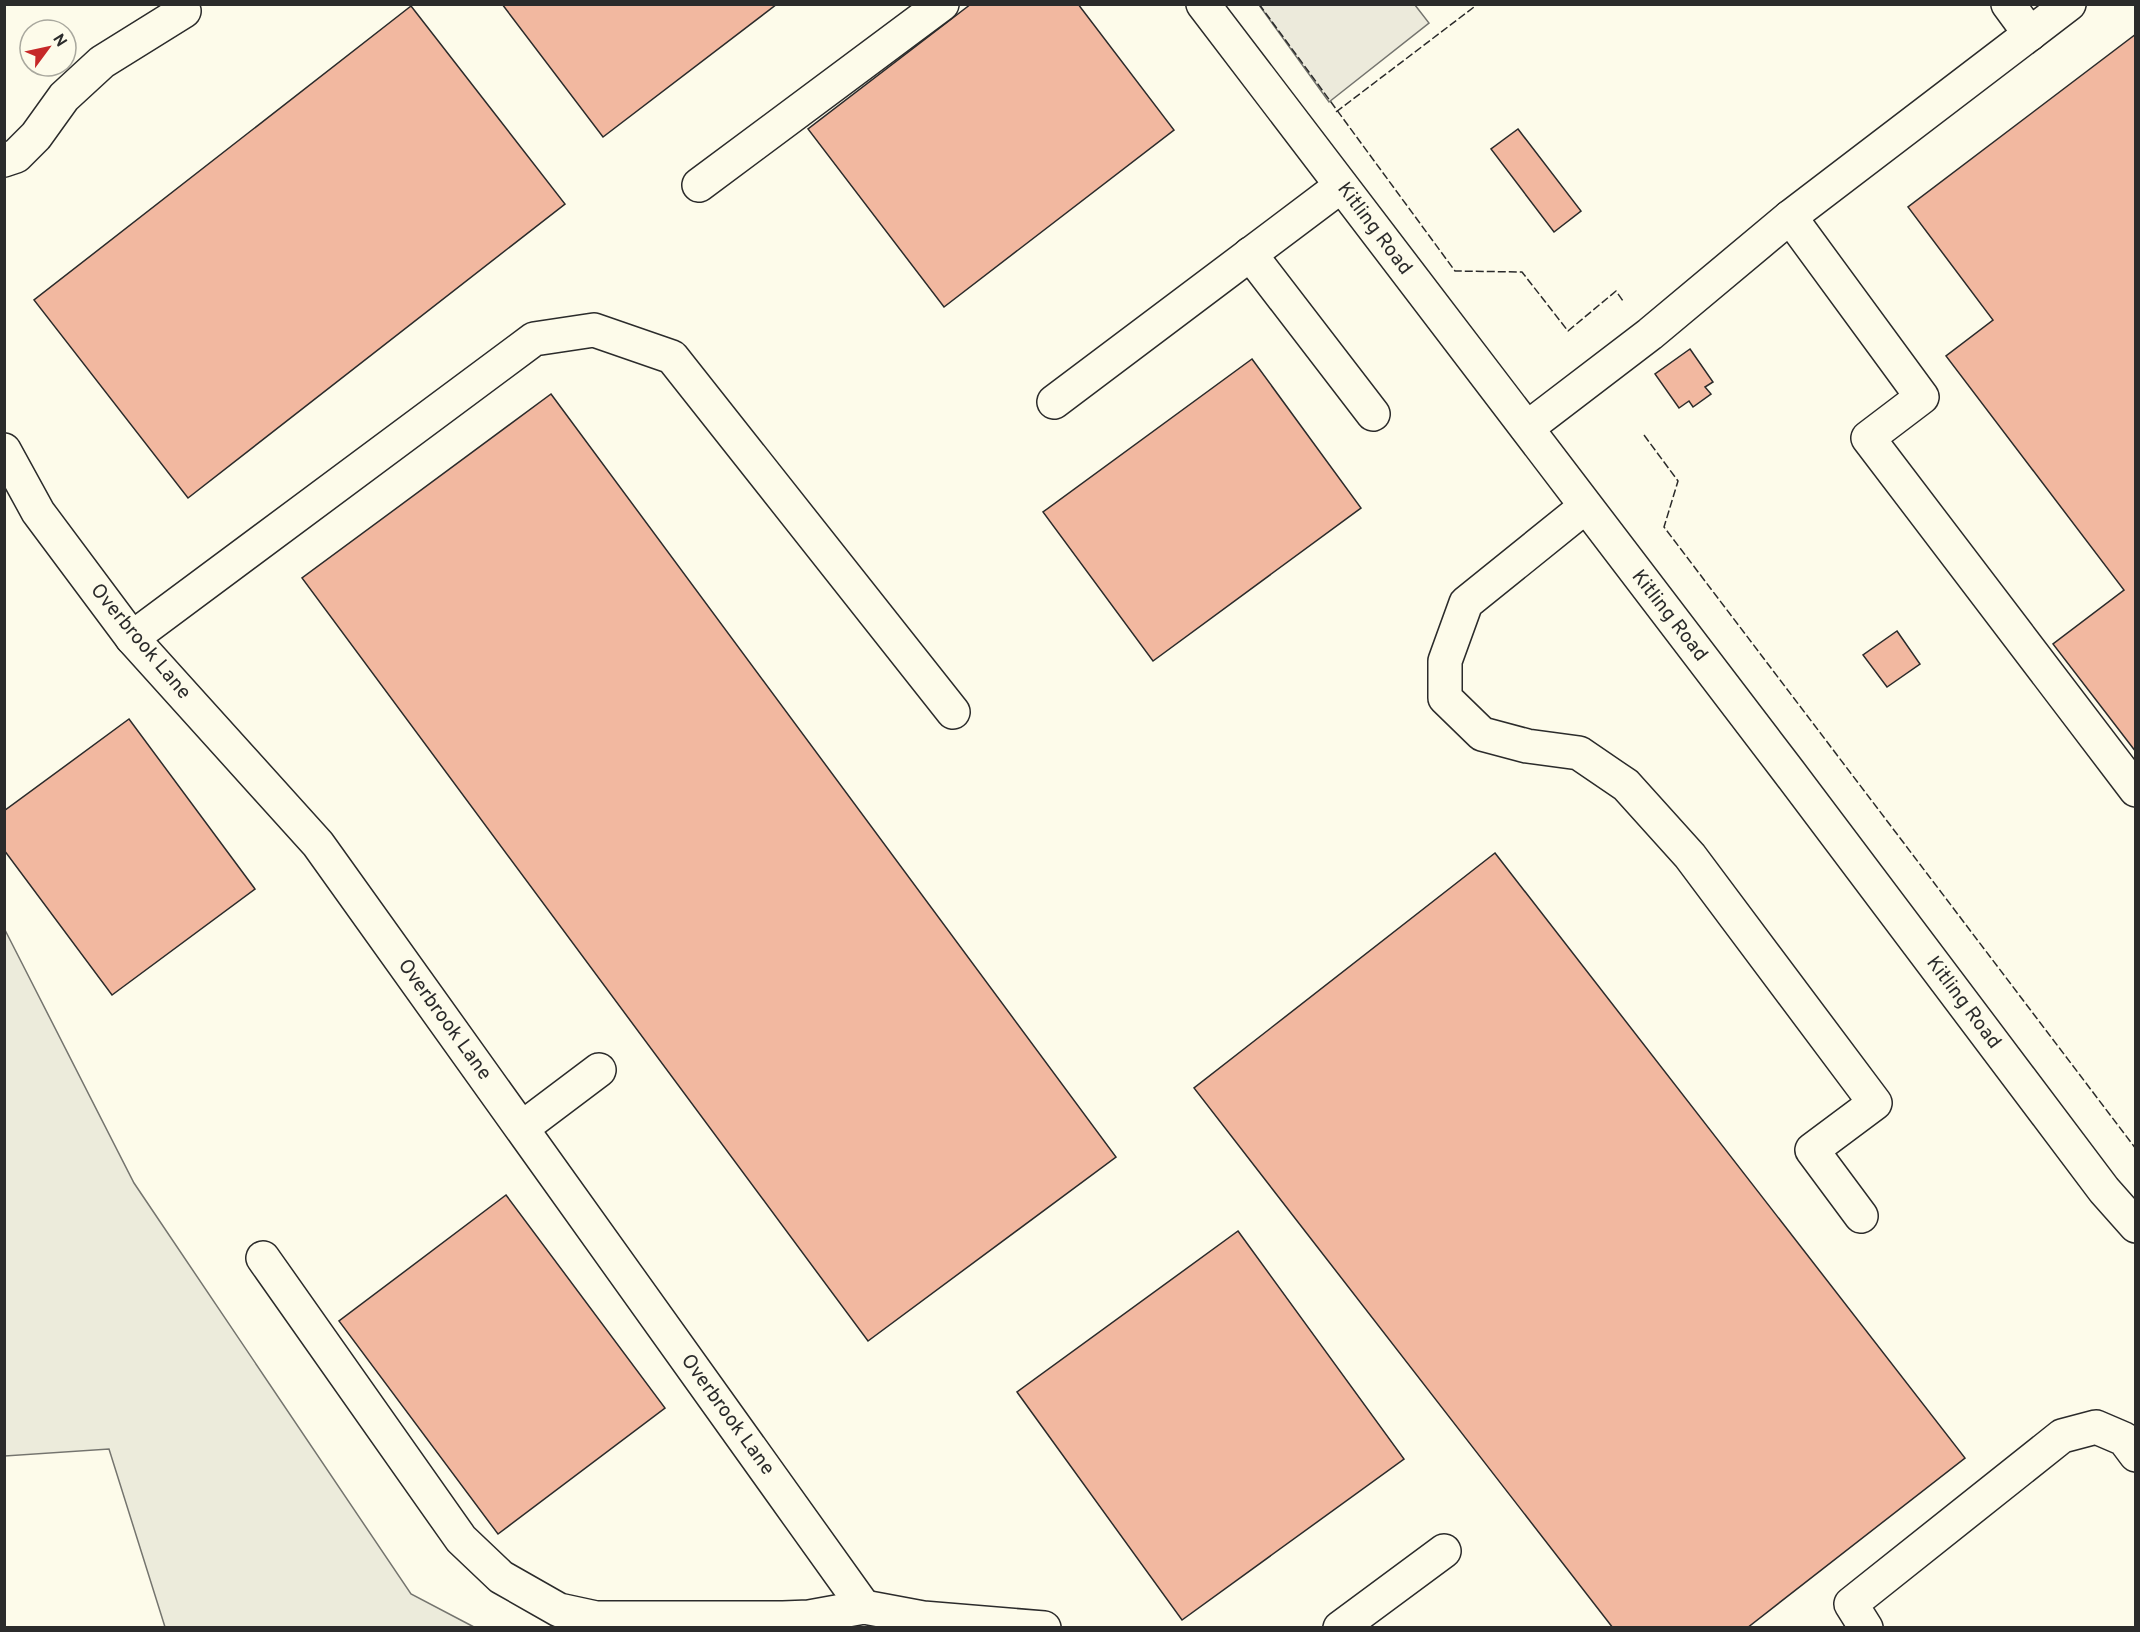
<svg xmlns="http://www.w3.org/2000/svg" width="2140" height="1632" font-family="Overpass,sans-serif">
	<rect width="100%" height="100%" fill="#fdfbea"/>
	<!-- green -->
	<polygon fill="#ecebdb" stroke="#74746e" stroke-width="1.5" points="5,930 134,1183 411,1594 474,1627 165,1627 109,1449 5,1456"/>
	<!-- parking -->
	<polygon fill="#eceadb" stroke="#74746e" stroke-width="1.5" points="1259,5 1415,5 1429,23 1329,102"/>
	<!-- building -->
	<g fill="#f2b8a0" stroke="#2b2b2b" stroke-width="1.5">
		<polygon points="502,4 777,4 603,137"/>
		<polygon points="971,4 1078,4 1174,130 944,307 808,129"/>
		<polygon points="411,6 565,204 188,498 34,300"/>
		<polygon points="2136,34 2136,752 2053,644 2124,590 1946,356 1993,320 1908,207"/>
		<polygon points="1518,129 1581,211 1554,232 1491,149"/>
		<polygon points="1690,349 1713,382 1705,387 1711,394 1693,407 1689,401 1679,408 1655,374"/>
		<polygon points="1252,359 1361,508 1153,661 1043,512"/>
		<polygon points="551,394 1116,1157 868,1341 302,578"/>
		<polygon points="1897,631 1920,664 1887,687 1863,655"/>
		<polygon points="129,719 255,889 112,995 4,850 4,811"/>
		<polygon points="1495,853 1965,1458 1747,1628 1613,1628 1194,1088"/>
		<polygon points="506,1195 665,1408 498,1534 339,1321"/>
		<polygon points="1238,1231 1404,1459 1182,1620 1017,1392"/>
	</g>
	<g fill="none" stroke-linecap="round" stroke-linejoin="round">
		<!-- minor casing -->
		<g stroke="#2b2b2b" stroke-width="36">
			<g id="minor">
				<polyline points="1203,4 1789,772 2104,1190 2136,1226"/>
				<polyline points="2008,4 2030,34"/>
				<polyline points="2069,4 1790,217 1922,397 1868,438 2136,790"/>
				<polyline points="4,160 16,156 36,136 64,97 102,62 184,11"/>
				<polyline points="699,185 942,4"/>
				<polyline points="1250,254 1373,414"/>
				<polyline points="1054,402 1341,186"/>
				<polyline points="1527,428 1650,334 1790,217"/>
				<polyline points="4,450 38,512 132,638 318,844 864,1607"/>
				<polyline points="1585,507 1466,603 1445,661 1445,698 1482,734 1527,746 1579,753 1626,785 1690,856 1875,1103 1812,1150 1861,1216"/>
				<polyline points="132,638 534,339 594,330 672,357 953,712"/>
				<polyline points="522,1128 599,1070"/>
				<polyline points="263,1258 461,1539 501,1577 559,1610 596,1618 783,1618 809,1617 864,1607 923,1618 1044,1628"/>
				<polyline points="1340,1628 1444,1551"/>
				<polyline points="1866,1628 1851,1604 2062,1436 2096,1427 2124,1439 2136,1455"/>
			</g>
		</g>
		<!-- minor -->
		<use href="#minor" stroke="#fdfbea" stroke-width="33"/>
		<!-- fence -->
		<g stroke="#2b2b2b" stroke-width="1.5" stroke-dasharray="8 3" stroke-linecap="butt">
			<polyline points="1259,4 1455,271 1522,272 1568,331 1616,291 1623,301"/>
			<polyline points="1336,112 1478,4"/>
			<polyline points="1644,435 1678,481 1664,527 2136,1149"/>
		</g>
	</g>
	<g text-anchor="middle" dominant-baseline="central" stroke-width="4.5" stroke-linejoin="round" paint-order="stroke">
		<!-- street labels -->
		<g font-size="20" fill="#2b2b2b" stroke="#fdfbea">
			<text transform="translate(1374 229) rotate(53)">Kitling Road</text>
			<text transform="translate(1669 616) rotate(52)">Kitling Road</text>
			<text transform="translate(140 642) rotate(50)">Overbrook Lane</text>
			<text transform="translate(1963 1003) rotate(53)">Kitling Road</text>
			<text transform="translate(444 1020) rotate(54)">Overbrook Lane</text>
			<text transform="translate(727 1415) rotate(54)">Overbrook Lane</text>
		</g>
	</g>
	<!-- border -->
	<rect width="2140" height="1632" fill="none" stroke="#2b2b2b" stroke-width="12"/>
	<!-- north arrow -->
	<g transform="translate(48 48) rotate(57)"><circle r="28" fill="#fdfbea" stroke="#a9a89e" stroke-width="1.5"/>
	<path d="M0-4.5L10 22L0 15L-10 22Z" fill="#c62828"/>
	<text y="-9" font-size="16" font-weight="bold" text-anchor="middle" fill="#2b2b2b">N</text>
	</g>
</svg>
